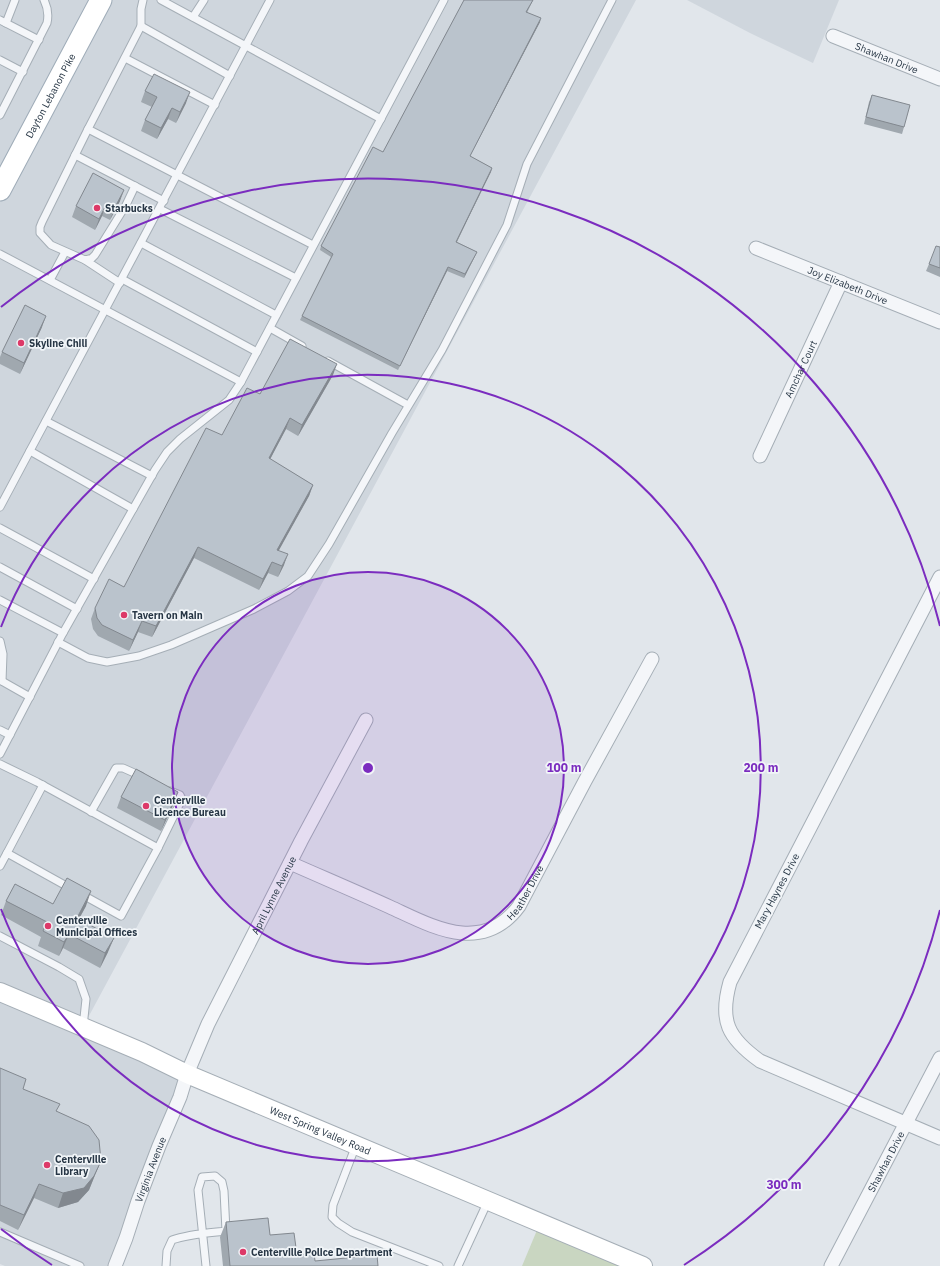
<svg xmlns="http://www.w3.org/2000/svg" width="940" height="1266" font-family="'IBM Plex Sans',sans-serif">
	<rect width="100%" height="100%" fill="#e1e6eb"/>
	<!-- built -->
	<g fill="#cfd6dd">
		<polygon points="0,0 636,0 83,1027 187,1074 114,1266 5,1266 0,1264"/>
		<polygon points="687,0 839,0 813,63 750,33"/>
	</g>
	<!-- green -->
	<polygon fill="#c9d6c1" points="540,1223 643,1266 522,1266"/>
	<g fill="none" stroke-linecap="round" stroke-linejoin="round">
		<!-- lane casing -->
		<g stroke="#a5aeb6" stroke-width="9">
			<g id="lane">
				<polyline points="143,0 141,9 141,26 88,129 313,245"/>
				<polyline points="161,0 381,119"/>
				<polyline points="193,17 204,0"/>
				<polyline points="0,20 39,40"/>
				<polyline points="6,23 15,0"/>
				<polyline points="141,26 230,76"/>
				<polyline points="125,58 215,105"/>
				<polyline points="0,60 23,72"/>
				<path d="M 0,115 L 47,23 C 49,14 48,8 44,0"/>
				<polyline points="88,129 42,222 40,227 40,233 51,245 85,260 92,258 95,255 126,205 135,186"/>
				<polyline points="75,155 164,201"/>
				<polyline points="160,209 296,278"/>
				<polyline points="141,243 276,315"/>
				<polyline points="0,254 241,382"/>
				<polyline points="85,260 120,283"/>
				<polyline points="122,279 257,352"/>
				<polyline points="50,280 65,252"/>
				<polyline points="270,328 302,346"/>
				<polyline points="328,361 408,405"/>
				<polyline points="46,421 152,476"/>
				<polyline points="30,451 133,509"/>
				<polyline points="0,507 270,0"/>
				<polyline points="0,528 94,579"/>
				<polyline points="0,567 77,609"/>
				<polyline points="0,600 63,633"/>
				<polyline points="0,641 3,654 2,681"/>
				<polyline points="58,642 88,658 107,662 139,656 171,645 254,609 288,591 308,576 329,544 392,433 442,350 507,225 527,164 612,0"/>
				<polyline points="0,680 30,697"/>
				<polyline points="0,730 10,735"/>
				<polyline points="0,754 63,633 155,470 167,452 180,439 229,400 241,382 444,0"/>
				<polyline points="0,764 37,782 158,848 121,916 81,894"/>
				<polyline points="91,812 116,768 123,768 141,776"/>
				<polyline points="158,848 182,799 180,795 170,791"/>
				<polyline points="7,853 43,785"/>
				<polyline points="0,866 7,853 70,888"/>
				<polyline points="0,936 59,967 79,979 86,999 83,1027"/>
				<polyline points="356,1145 333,1205 332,1217 338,1223 352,1232 439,1266"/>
				<polyline points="0,1232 80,1266"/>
				<path d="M 166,1266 L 167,1251 L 172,1240 C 189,1234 208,1233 226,1231 L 224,1191 L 222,1182 L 215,1176 L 202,1177 L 198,1190 L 206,1266"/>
				<polyline points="458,1266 488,1201"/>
			</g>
		</g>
		<!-- street casing -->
		<g stroke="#a5aeb6" stroke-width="15">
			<g id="street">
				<path id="s1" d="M 833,36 L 940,79"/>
				<path id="s2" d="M 756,248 L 940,322"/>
				<path id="s3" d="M 760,456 L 841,282"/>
				<path d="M 940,577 L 730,982 C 719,1021 728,1038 760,1061 L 940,1138"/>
				<path id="s4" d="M 290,863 C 324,878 357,892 390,907 C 412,917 438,931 462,933 C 486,935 505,925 519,906 L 585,781 L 652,659"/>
				<path id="s5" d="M 115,1266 L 126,1238 L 138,1201 L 159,1146 L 180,1097 L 187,1074 L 208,1024 L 301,841 L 366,720"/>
				<path id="s6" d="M 831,1266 L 940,1058"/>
			</g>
		</g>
		<!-- secondary casing -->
		<g stroke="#a5aeb6" stroke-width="20">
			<g id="secondary">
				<path id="s7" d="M 0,992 L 142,1052 L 187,1074 L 643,1266"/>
			</g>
		</g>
		<!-- primary casing -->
		<g stroke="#9facb8" stroke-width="23">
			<g id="primary">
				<path id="s8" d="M 0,190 L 101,0"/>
			</g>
		</g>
		<!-- lane -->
		<use href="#lane" stroke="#f4f6f9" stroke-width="7"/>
		<!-- street -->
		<use href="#street" stroke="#f4f6f9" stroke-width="13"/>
		<!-- secondary -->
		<use href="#secondary" stroke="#fff" stroke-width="18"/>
		<!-- primary -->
		<use href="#primary" stroke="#fff" stroke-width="21"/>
	</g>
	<!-- wall -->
	<g fill="#a0a8af">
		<polygon points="464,0 533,0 527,13 540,22 470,156 492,168 457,242 477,252 464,278 447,271 398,370 300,320 331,257 320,250 321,246 383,152"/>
		<polygon points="145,91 186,103 176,123 168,119 157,139 141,131 145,120 152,107 141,102"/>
		<polygon points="872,95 904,127 902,134 864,124 869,102"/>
		<polygon points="120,201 110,220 102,216 95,230 72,217 76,206"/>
		<polygon points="940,247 940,277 926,271 929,264"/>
		<polygon points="42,327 20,374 0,364 0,357 2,352"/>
		<polygon points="333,375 298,436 286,429 270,459 313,485 309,496 278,551 284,565 278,577 268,573 259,590 194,558 152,637 138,632 129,651 98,636 93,629 91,619 95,608 124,587 222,435 260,394"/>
		<polygon points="121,797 174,803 161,831 117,808"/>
		<polygon points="6,901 86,906 79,919 108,952 100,968 63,948 59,956 38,946 41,937 1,915"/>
		<polygon points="0,1068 23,1089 57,1112 95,1175 89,1190 78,1202 58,1208 34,1198 18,1230 0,1221"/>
		<polygon points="226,1222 270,1235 297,1255 315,1261 378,1266 223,1266 220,1237"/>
	</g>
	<!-- shaded-wall -->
	<g fill="#82888f">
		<polygon points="541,18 540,22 468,160 470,156"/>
		<polygon points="190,92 186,103 176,123 180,112"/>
		<polygon points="172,108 168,119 157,139 161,128"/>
		<polygon points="492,168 491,172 455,245 456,242"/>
		<polygon points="124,190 120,201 110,220 114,209"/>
		<polygon points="106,205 102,216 95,230 99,219"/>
		<polygon points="477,252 464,278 465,274"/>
		<polygon points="448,267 447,271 398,370 400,366"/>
		<polygon points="46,316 42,327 20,374 24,363"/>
		<polygon points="337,364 333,375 298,436 302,425"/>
		<polygon points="290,418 286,429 265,469 269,458"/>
		<polygon points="313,485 309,496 273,561 277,550"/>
		<polygon points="198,547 194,558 152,637 156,626"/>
		<polygon points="288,554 284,565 278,577 282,566"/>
		<polygon points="272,562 268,573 259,590 263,579"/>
		<polygon points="142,621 138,632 129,651 133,640"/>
		<polygon points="178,792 174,803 161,831 165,820"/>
		<polygon points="91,891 86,906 71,933 77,918"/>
		<polygon points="69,934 63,948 59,956 64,942"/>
		<polygon points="114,938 108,952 100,968 105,953"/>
		<polygon points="101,1161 95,1175 89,1190 78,1202 58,1208 63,1193"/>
		<polygon points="39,1184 34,1198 18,1230 24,1215"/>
	</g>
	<!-- building -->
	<g fill="#bac3cc" stroke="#82888f">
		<polygon points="464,0 533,0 526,12 541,18 470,156 492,168 456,242 477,252 465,274 448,267 400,366 302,316 333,254 321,246 373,147 383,152"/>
		<polygon points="154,74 190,92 180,112 172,108 161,128 145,120 157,97 145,91"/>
		<polygon points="872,95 910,105 904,127 866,117"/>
		<polygon points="93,173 124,190 114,209 106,205 99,219 76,206"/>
		<polygon points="936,246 940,247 940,268 929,264"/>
		<polygon points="25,305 46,316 24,363 2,352"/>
		<polygon points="290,339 337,364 302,425 290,418 269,458 313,485 277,550 288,554 282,566 272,562 263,579 198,547 156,626 142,621 133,640 102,625 97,618 95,608 109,579 124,587 206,428 222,435 247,388 260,394"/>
		<polygon points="136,769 178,792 165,820 121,797"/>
		<polygon points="67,878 91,891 77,918 114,938 105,953 69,934 64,942 43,931 47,922 6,901 15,884 53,904"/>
		<polygon points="0,1068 26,1079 23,1089 60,1104 56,1111 89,1126 99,1140 101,1161 94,1176 84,1188 63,1193 39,1184 24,1215 0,1205"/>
		<polygon points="268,1218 270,1235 294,1233 297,1255 314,1253 315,1261 377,1255 378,1266 230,1266 226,1222"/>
	</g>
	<!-- distance rings -->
	<circle cx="368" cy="768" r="196" fill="#7b2cbf" fill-opacity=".12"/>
	<g fill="none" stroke="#7b2cbf" stroke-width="2">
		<circle cx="368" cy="768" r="196"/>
		<path d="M1 627A393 393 0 1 1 1 909"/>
		<path d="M940 910A589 589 0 0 1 684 1265M52 1265A589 589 0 0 1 1 1229M1 307A589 589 0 0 1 940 626"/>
	</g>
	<!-- markers -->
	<g fill="#dd3968" stroke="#f1f5f8" stroke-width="1.5">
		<circle cx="97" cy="208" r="4"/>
		<circle cx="21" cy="343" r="4"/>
		<circle cx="124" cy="615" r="4"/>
		<circle cx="146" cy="806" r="4"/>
		<circle cx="48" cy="926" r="4"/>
		<circle cx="47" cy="1165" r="4"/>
		<circle cx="243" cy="1252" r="4"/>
	</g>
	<g text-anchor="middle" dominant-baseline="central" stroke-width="3.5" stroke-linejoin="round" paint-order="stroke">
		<!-- street labels -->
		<g font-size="10" fill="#273645" stroke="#f1f5f8">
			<text stroke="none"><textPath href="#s1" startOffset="58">Shawhan Drive</textPath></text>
			<text stroke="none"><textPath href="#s8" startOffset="107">Dayton Lebanon Pike</textPath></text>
			<text stroke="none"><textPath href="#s2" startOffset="99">Joy Elizabeth Drive</textPath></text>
			<text stroke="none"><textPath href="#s3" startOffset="96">Amchar Court</textPath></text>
			<text transform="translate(777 891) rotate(-62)">Mary Haynes Drive</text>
			<text stroke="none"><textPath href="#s4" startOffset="267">Heather Drive</textPath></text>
			<text stroke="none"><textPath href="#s5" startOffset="404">April Lynne Avenue</textPath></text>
			<text stroke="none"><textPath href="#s7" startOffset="349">West Spring Valley Road</textPath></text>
			<text stroke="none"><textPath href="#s6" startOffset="118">Shawhan Drive</textPath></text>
			<text stroke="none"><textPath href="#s5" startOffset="103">Virginia Avenue</textPath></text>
		</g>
		<!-- poi labels -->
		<g font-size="10" font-weight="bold" fill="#273645" stroke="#f1f5f8" text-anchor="start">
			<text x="105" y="208">Starbucks</text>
			<text x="29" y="343">Skyline Chili</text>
			<text x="132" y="615">Tavern on Main</text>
			<text x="154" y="800">Centerville<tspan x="154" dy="12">Licence Bureau</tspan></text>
			<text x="56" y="920">Centerville<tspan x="56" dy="12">Municipal Offices</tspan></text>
			<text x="55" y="1159">Centerville<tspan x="55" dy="12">Library</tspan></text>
			<text x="251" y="1252">Centerville Police Department</text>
		</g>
	</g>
	<circle cx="368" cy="768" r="6" fill="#7b2cbf" stroke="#f1f5f8" stroke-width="2"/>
	<g font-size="12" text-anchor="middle" font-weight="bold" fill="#7b2cbf" stroke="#f1f5f8" stroke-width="3.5" stroke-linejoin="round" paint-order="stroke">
		<text x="564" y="772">100 m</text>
		<text x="761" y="772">200 m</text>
		<text x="784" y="1189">300 m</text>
	</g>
</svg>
